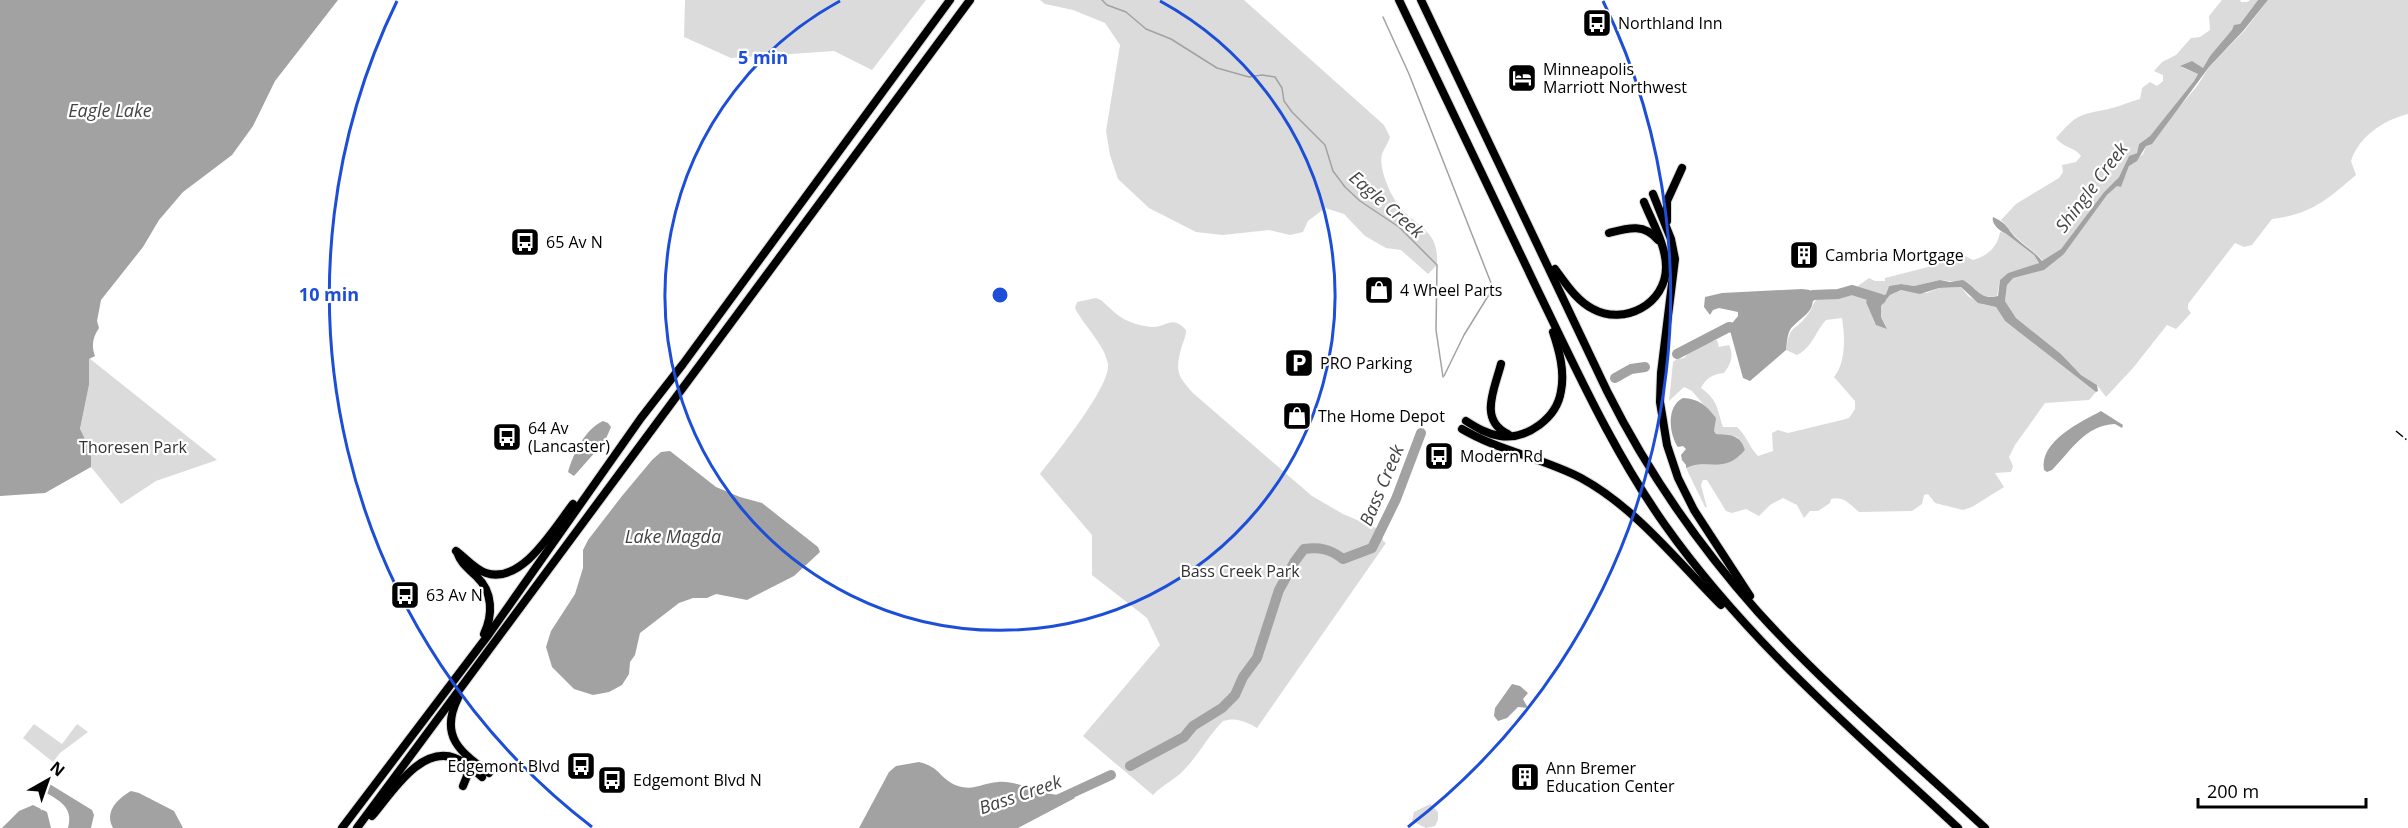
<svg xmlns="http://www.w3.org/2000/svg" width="2408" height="828" font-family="'Open Sans',sans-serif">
	<rect width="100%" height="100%" fill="#fff"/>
	<!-- green -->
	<g fill="#dbdbdb">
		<polygon points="685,0 926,0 872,70 834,51 731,58 684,37"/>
		<path d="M 1040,0 L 1244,0 L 1384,125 L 1390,137 C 1388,143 1384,149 1382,154 C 1378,169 1392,199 1402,210 C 1422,230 1439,232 1437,265 L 1428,274 L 1401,250 L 1386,248 L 1365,236 L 1344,214 L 1325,208 L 1308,221 L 1303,232 L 1290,235 L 1269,230 L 1223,235 L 1196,232 L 1149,208 L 1118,179 L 1110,155 L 1106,131 L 1120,45 L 1105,23 L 1073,10 L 1045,4 Z"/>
		<path d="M 2222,0 L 2240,0 L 2241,2 L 2247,2 L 2250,0 L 2258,0 L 2240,24 L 2210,56 L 2203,68 L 2181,67 L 2198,74 L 2194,81 L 2150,136 L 2139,144 L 2137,153 L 2129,156 L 2119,177 L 2104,192 L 2061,249 L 2043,261 C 2035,252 2026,246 2017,238 C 2011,233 2008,226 2001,220 L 2016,204 L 2059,178 L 2063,172 L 2062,165 L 2076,162 L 2081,156 C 2075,147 2063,148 2056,138 C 2075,117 2076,115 2104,110 C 2116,108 2128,102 2140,99 L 2142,88 L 2150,82 L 2157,86 L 2163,81 L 2163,75 L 2154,71 L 2162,62 L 2176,55 L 2191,38 L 2200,37 L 2210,30 L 2209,16 Z"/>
		<path d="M 2268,0 L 2408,0 L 2408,114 C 2384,120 2359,136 2351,161 L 2356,175 C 2328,199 2310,215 2272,219 L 2252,245 L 2244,247 L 2235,243 L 2188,304 L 2188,309 L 2191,313 L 2176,329 L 2167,325 L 2133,368 L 2106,397 L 2097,385 L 2081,375 L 2061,354 L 2016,318 L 2005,301 L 2007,285 L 2010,279 L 2064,254 L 2107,195 L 2117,185 L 2121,187 L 2129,166 L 2143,154 L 2146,146 L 2198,85 L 2209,67 L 2244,31 Z"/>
		<path d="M 2000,232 L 2005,233 L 2034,255 L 2039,263 L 2008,273 L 2000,280 L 1997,296 C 1984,299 1976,293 1968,283 L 1940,280 L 1914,286 L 1901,284 L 1889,286 L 1886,294 L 1881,297 L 1855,288 L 1869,278 L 1875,281 L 1885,281 L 1885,278 L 1936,265 L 1953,253 L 1959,253 L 1973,260 C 1988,256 1998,246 2000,232 Z"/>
		<path d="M 1961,287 L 1968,296 L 1982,304 L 1996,307 L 2005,321 L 2096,392 L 2089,400 L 2045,403 L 2015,445 L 2009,457 L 2013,466 L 2011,472 L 1995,473 L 2004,487 L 1972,507 L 1963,510 L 1935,503 L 1928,494 L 1924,495 L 1922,504 L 1912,511 L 1859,512 C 1849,504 1844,496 1831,499 L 1830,503 L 1818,511 L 1810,511 L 1804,518 L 1797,505 L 1783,498 L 1770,505 L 1759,516 L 1746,509 L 1732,513 L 1726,511 L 1707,480 L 1703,480 L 1701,485 L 1707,508 L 1705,507 L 1686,468 C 1708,457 1723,476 1745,450 L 1737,437 L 1716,434 L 1714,431 L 1715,418 L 1692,391 L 1684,387 L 1669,401 L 1673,362 L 1677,359 L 1684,358 C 1693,347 1703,342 1717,340 L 1719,347 L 1729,345 C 1734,355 1731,364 1724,373 C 1713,374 1706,378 1701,388 C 1718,400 1717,409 1723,427 L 1737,427 C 1747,436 1749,447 1758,456 L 1773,451 L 1772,433 L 1778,430 L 1788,433 L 1842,420 L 1849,418 L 1855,409 L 1855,401 L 1834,377 C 1846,363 1845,337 1842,318 L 1826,320 C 1815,332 1813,347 1797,355 L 1786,350 C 1790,322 1796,332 1808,314 C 1813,308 1812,303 1818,298 C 1837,303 1846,290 1869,297 L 1866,302 L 1886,326 L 1881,317 L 1881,306 L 1890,295 L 1901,290 L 1927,293 L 1939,288 Z"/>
		<path d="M 1096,298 L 1101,300 C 1109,307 1118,317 1128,321 C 1134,324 1144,326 1151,327 C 1166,328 1172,314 1186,330 C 1186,337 1183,342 1181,349 C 1175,372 1178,376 1193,393 L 1312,496 L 1343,514 L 1376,528 L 1382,534 L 1383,541 L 1386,543 L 1257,728 C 1246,721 1235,717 1223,721 C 1208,736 1198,756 1183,771 C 1173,781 1162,785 1153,795 L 1083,736 L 1160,645 L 1147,618 L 1092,575 L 1092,535 L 1040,474 C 1055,455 1111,386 1108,364 C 1105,345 1084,326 1075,308 L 1077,302 Z"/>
		<polygon points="89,358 217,460 156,481 121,504 91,467 91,451 80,430 89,385"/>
		<polygon points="34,724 62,744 77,724 88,732 60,753 53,762 23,738"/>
		<polygon points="1430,804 1438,812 1438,820 1435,826 1426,828 1412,821 1414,812"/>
	</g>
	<!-- water -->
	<g fill="#a2a2a2">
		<path d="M 0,0 L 338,0 L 275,81 L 253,126 L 232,155 L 183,192 L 159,220 L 143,247 L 101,300 L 97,321 L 99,328 C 93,337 91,345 95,356 L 89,359 L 89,385 L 80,429 L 91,451 L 91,467 L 45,493 L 0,496 Z"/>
		<path d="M 2258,0 L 2268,0 L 2243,31 L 2209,67 L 2152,144 L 2146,146 L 2137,161 L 2129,166 L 2121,187 L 2117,186 L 2107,195 L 2064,254 L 2044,270 L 2013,278 L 2007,285 L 2005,301 L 2016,318 L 2061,354 L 2081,375 L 2097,385 L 2098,391 L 2096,392 L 2005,321 L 1996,307 L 1978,303 L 1961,287 L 1939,288 L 1920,294 L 1901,290 L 1890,295 L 1881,306 L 1881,317 L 1887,329 L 1876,325 L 1866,302 L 1870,292 L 1881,297 L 1886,294 L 1889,286 L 1901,284 L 1914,286 L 1940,280 L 1950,282 L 1963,280 C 1976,287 1980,301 1998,296 L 2000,280 L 2008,273 L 2039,263 L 2034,255 L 2005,233 C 1999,231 1991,223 1993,217 C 2008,224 2006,227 2015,237 C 2024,246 2034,251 2042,261 L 2061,249 L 2104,192 L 2119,177 L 2129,156 L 2137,153 L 2139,144 L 2150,136 L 2194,81 L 2198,74 L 2180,66 L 2192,61 L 2203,68 L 2210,56 L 2232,30 L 2234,25 L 2240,24 Z"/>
		<path d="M 1802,289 L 1810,290 C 1820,312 1800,316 1790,330 C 1787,336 1787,343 1786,350 L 1750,381 L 1743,378 L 1729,327 L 1738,316 L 1738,312 L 1719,308 L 1713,310 L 1710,315 L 1704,307 L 1705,297 L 1722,293 Z"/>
		<path d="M 1683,398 C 1699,399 1706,405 1716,418 L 1714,431 L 1716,434 C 1730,435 1740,434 1745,450 C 1723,476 1708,457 1686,468 L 1686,465 L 1682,460 L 1681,455 L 1686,449 L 1683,446 L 1678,447 C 1669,434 1666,406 1683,398 Z"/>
		<path d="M 2101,411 L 2123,425 L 2122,428 L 2115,424 C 2085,425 2071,451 2052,470 L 2047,472 L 2044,470 C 2039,441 2081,422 2101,411 Z"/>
		<path d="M 603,421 L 608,423 L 611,427 L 605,441 L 574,476 L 568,472 C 573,454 585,429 603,421 Z"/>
		<polygon points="670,451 716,487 740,497 762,503 818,547 820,552 794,576 747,600 716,594 707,598 693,598 679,603 640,633 635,655 630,662 629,674 622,685 609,692 593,695 574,689 552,667 546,647 551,631 575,594 583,568 583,550 588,540 622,496 652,460 661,452"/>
		<polygon points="1512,684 1520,686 1528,693 1523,699 1528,708 1518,707 1507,718 1498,721 1494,716 1495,708"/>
		<path d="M 919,762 C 941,767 939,779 958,786 C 974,791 983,783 998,782 C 1022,780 1043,798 1071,795 L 1075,798 L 1018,828 L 859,828 L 889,772 L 896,766 Z"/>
		<path d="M 43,780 L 92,810 L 94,815 L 91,828 L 68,828 C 75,804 54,799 39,788 L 38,784 Z"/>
		<path d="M 131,791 L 139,793 L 174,811 L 183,828 L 113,828 C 104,812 117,799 131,791 Z"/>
		<polygon points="33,805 47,812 51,828 2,828 19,811"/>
	</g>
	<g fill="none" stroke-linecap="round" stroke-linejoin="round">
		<!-- stream -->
		<g stroke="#a2a2a2" stroke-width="1.5">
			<polyline points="1102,0 1107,5 1126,12 1146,29 1171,39 1217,68 1249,77 1262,75 1275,77 1282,88 1284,101 1292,112 1325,145 1333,171 1345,187 1360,201 1399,227 1437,265 1436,330 1443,377"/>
			<polyline points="1383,17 1409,74 1493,288 1464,335 1444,376"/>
		</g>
		<!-- river -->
		<g stroke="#a2a2a2" stroke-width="10">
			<polyline points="1802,303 1813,295 1838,294 1852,290 1881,299"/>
			<polyline points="1677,354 1729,327 1738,329 1742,328"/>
			<polyline points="1615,378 1631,369 1645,367"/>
			<path d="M 1130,766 L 1184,737 L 1193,726 L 1222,708 L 1235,695 L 1243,677 L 1257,658 L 1279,590 L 1295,561 L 1304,549 C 1320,547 1330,549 1343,559 L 1372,548 L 1396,499 L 1421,433"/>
			<polyline points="1059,799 1111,775"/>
		</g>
		<!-- highway casing -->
		<g stroke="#dbdbdb" stroke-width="10">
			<g id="highway">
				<path d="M 1399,0 C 1446,98 1492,196 1539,293 C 1578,373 1614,453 1665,525 C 1747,641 1855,732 1958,828"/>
				<path d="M 1421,0 L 1607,391 C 1647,471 1699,546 1758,612 C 1828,689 1909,757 1985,828"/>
				<polyline points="1653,194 1671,239 1675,259 1661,373 1660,402 1667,445 1678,478 1694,510 1750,596"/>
				<polyline points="1667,221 1667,201 1682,168"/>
				<path d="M 1609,233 C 1628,228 1644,223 1658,240"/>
				<path d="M 1555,269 C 1566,284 1577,301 1593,309 C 1624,326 1666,304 1666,267 C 1666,245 1652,222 1644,202"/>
				<path d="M 1501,364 C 1495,388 1478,420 1508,434"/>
				<path d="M 1466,421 C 1477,428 1487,434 1500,436 C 1527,440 1557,418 1561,391 C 1565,371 1559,350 1553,332"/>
				<path d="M 1462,429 C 1499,451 1543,458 1581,478 C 1636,508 1677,561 1721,605"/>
				<path d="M 456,551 C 466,558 474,569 486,573 C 522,585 554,528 573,504"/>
				<path d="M 457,552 C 461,564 468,568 477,577 C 493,592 493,615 484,634"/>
				<path d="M 458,698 C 439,736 460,752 489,773"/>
				<polyline points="463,786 467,776 466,764"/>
				<path d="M 372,816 C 391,794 420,745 455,758 C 465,761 474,770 482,777"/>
				<polyline points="342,828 489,634 641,418 683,364 950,0"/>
				<polyline points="357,828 970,0"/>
			</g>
		</g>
		<!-- highway -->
		<use href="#highway" stroke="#000" stroke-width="8"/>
		<!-- rail -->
		<polyline stroke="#000" stroke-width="1.5" stroke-dasharray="9 3 1.5 3" stroke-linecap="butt" points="2396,431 2408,441"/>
	</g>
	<!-- distance rings -->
	<g fill="none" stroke="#1d4ed8" stroke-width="3">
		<path d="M1160 1A335 335 0 1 1 840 1"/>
		<path d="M592 827A671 671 0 0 1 397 1M1603 1A671 671 0 0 1 1408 827"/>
	</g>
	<!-- icons -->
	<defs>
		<g id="bus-square" transform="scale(1.5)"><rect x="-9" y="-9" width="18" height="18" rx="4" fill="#000" stroke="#fff"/><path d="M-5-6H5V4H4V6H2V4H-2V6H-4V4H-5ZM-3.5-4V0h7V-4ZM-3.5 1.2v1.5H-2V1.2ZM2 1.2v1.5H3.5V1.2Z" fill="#fff"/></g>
		<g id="hotel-square" transform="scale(1.5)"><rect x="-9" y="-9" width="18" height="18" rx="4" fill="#000" stroke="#fff"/><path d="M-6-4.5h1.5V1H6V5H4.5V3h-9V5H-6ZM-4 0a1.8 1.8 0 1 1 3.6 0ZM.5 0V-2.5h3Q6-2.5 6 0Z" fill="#fff"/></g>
		<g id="building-square" transform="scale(1.5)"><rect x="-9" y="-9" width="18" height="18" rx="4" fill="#000" stroke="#fff"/><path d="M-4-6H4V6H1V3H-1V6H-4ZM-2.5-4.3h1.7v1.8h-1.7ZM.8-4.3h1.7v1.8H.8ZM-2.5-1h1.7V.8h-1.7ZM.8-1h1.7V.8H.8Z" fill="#fff"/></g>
		<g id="shop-square" transform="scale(1.5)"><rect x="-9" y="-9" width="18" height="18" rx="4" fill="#000" stroke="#fff"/><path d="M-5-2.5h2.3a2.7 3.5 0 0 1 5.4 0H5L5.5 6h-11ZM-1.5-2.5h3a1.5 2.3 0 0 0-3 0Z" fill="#fff"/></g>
		<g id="parking-square" transform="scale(1.5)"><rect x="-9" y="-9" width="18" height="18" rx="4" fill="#000" stroke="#fff"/><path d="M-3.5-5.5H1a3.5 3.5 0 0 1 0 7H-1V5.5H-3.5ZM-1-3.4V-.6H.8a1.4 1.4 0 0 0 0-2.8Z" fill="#fff"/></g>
	</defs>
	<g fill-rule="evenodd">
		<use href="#bus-square" x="1597" y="23"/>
		<use href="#hotel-square" x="1522" y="78"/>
		<use href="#bus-square" x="525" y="242"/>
		<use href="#building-square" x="1804" y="255"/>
		<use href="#shop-square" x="1379" y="290"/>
		<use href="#parking-square" x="1299" y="363"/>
		<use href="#shop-square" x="1297" y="416"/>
		<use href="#bus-square" x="507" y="437"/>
		<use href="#bus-square" x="1439" y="456"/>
		<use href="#bus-square" x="405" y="595"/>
		<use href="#bus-square" x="581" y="766"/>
		<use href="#building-square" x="1525" y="777"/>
		<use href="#bus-square" x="612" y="780"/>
	</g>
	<g text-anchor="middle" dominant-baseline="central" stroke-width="4.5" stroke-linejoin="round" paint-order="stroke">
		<!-- poi labels -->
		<g font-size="16" fill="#000" stroke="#fff" text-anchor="start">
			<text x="1618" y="23">Northland Inn</text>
			<text x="1543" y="69">Minneapolis<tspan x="1543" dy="18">Marriott Northwest</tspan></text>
			<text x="546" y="242">65 Av N</text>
			<text x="1825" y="255">Cambria Mortgage</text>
			<text x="1400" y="290">4 Wheel Parts</text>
			<text x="1320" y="363">PRO Parking</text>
			<text x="1318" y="416">The Home Depot</text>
			<text x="528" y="428">64 Av<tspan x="528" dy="18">(Lancaster)</tspan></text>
			<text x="1460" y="456">Modern Rd</text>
			<text x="426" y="595">63 Av N</text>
			<text x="560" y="766" text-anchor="end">Edgemont Blvd</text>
			<text x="1546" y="768">Ann Bremer<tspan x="1546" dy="18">Education Center</tspan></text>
			<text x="633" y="780">Edgemont Blvd N</text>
		</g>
		<!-- park labels -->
		<g font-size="16" fill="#323232" stroke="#fff">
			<text x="133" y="447">Thoresen Park</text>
			<text x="1240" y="571">Bass Creek Park</text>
		</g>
		<!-- water labels -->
		<g font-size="18" font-style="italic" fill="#434343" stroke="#fff">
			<text x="110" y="110">Eagle Lake</text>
			<text transform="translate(2091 187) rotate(-53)">Shingle Creek</text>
			<text transform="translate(1387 204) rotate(41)">Eagle Creek</text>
			<text transform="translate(1381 485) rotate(-67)">Bass Creek</text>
			<text x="673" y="536">Lake Magda</text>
			<text transform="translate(1020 794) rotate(-19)">Bass Creek</text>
		</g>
	</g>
	<circle cx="1000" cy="295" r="9" fill="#1d4ed8" stroke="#fff" stroke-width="3"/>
	<g font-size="18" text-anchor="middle" font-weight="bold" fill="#1d4ed8" stroke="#fff" stroke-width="4.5" stroke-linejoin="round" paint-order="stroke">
		<text x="763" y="64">5 min</text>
		<text x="329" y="301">10 min</text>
	</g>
	<!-- north arrow -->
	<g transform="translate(48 780) rotate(40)" stroke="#ffffff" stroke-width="4.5" paint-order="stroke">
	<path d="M0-4.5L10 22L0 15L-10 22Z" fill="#000000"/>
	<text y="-9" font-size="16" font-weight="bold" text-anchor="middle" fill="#000000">N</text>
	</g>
	<!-- scale -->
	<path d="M2198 798v9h168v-9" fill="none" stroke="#000000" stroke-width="3"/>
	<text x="2207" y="798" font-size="18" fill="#000000" stroke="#ffffff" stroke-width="4.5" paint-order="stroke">200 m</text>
</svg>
